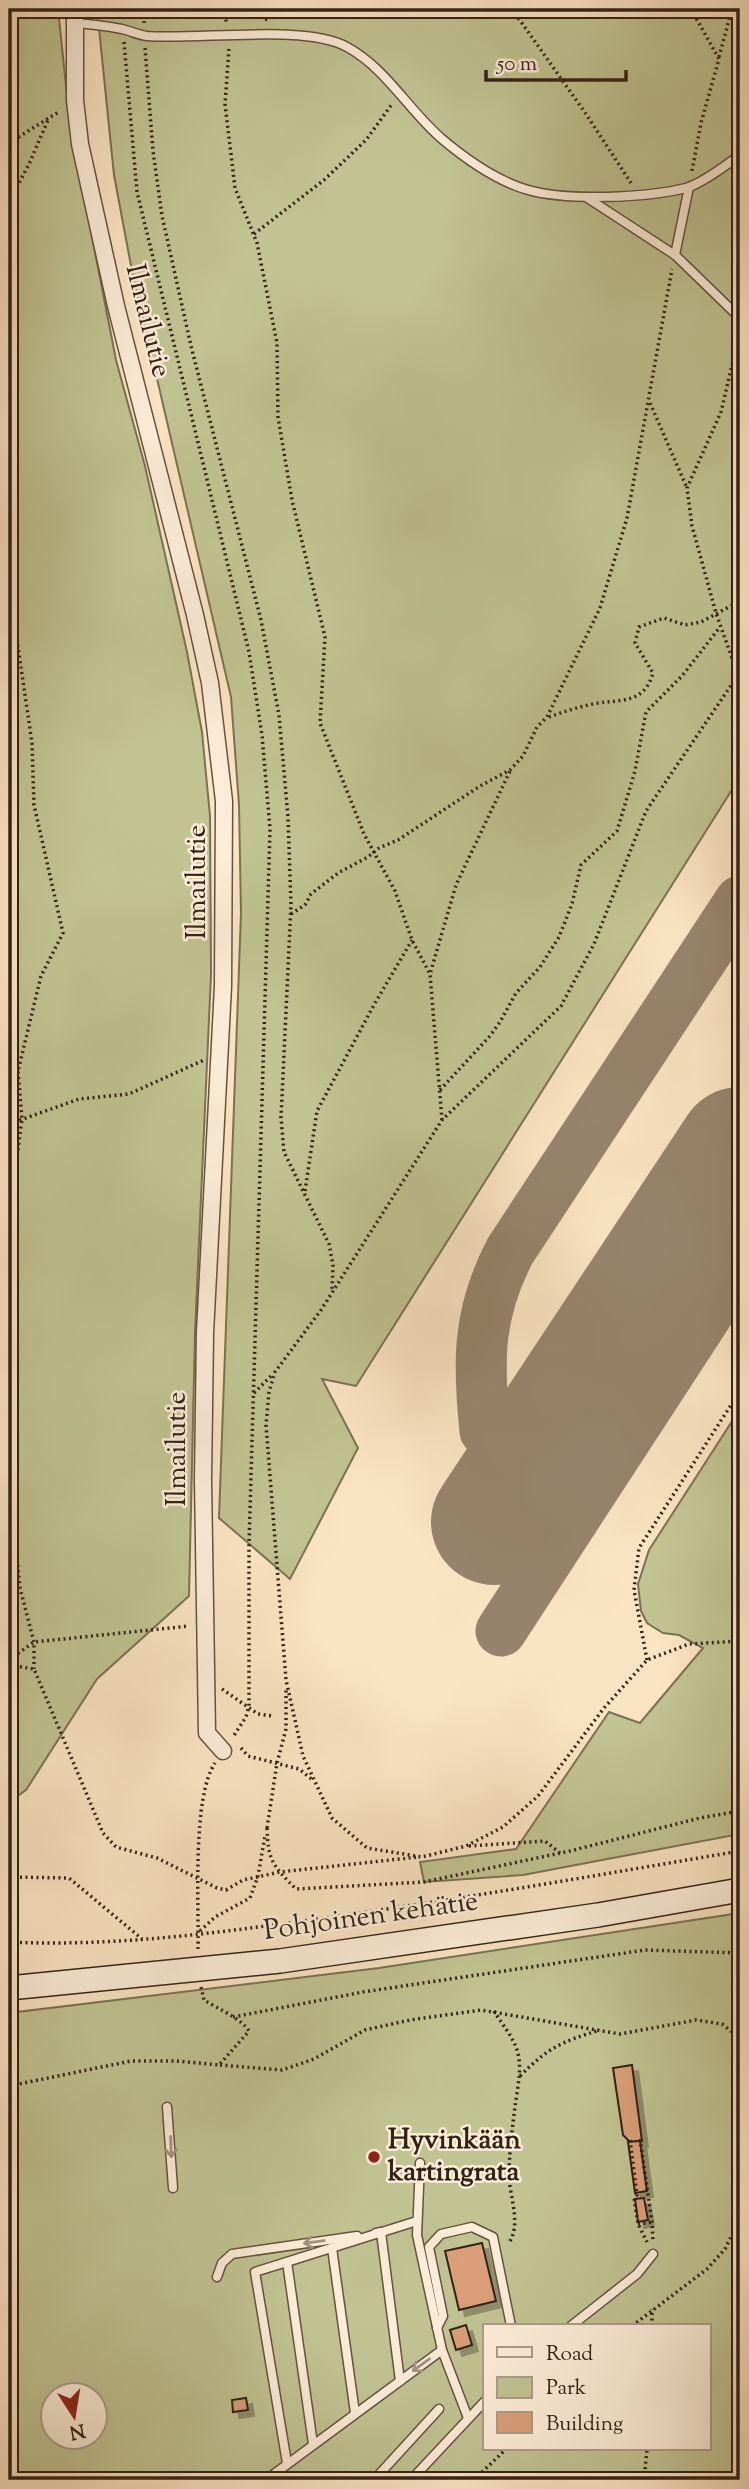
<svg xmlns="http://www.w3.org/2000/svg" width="749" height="2489" font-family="'Sorts Mill Goudy',serif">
	<defs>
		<filter id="shadow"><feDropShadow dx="6" dy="6" stdDeviation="0" flood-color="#0004"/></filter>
	</defs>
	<rect width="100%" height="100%" fill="#fbe4c3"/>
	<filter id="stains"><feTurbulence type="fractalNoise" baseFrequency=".00286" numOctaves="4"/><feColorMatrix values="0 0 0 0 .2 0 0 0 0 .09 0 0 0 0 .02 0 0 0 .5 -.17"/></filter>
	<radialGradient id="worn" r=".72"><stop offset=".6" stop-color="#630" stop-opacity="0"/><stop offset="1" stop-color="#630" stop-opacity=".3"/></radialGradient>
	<!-- green -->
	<g fill="#c1c392" stroke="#7a7254" stroke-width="2" fill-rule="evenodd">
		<polygon points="9,9 58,9 67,95 88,216 116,360 145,466 187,652 202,732 210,816 211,974 195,1332 189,1596 97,1679 26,1790 9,1802"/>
		<polygon points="97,9 740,9 740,777 356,1386 322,1379 358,1448 290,1579 219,1518 241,913 239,805 231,697 132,271 114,175"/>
		<polygon points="740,1409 740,1834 523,1875 424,1882 420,1862 516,1849 609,1712 640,1723 703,1648 679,1635 663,1633 647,1623 641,1611 638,1584 649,1550"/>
		<path d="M 740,1913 L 740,2480 L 9,2480 L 9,2013 L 379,1968 ZM 485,2326 L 709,2326 L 709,2449 L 485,2449 ZM 52,2394 L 94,2394 L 94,2436 L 52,2436 Z"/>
	</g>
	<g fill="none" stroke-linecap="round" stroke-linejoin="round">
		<!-- taxiway -->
		<g stroke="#97836c" stroke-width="51">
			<path d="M 531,1466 L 485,1431 C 478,1363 477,1314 510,1251 L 740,901"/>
			<polyline points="501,1631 740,1264"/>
		</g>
		<!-- runway -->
		<polyline stroke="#97836c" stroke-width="126" points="494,1522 740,1150"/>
	</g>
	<!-- building -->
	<g fill="#da9f78" stroke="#332216" stroke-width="2" filter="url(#shadow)">
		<polygon points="632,2065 642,2141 630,2142 623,2135 613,2068"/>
		<polygon points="640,2141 647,2191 635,2193 628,2142"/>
		<polygon points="644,2198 648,2220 638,2222 635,2199"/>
		<polygon points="482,2243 496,2301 459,2310 445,2251"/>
		<polygon points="466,2325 472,2345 456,2350 450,2330"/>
		<polygon points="246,2398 248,2410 233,2412 232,2400"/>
	</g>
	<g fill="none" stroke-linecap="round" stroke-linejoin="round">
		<!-- lane casing -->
		<g stroke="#655241" stroke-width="11">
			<g id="lane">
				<path d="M 75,23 C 91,24 106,26 122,29 C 130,31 139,35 147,36 C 199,40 306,24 347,47 C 386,68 409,111 442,139 C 467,160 497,181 528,190 C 568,201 646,198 686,188 C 700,184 728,164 740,155"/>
				<polyline points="586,197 675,255 740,318"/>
				<polyline points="675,255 689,187"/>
				<polyline points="167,2107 173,2188"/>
				<polyline points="376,2233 381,2232 400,2381"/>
				<polyline points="332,2248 355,2413"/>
				<polyline points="287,2262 313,2444"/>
				<polyline points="217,2277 222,2263 232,2254 357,2236"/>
				<polyline points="571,2326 637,2274 653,2254"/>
				<polyline points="437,2328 443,2316 429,2247 441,2234 472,2227 493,2237 511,2326"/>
				<polyline points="442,2350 468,2418"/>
				<polyline points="287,2463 255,2272 417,2221"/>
				<polyline points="266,2480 442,2350 417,2235 420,2163"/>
				<polyline points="374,2480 439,2409"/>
				<polyline points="411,2480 485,2401"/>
			</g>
		</g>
		<!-- street casing -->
		<g stroke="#655241" stroke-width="19">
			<polyline id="street" points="75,9 75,100 80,144 116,306 195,615 210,683 224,801 223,986 205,1333 203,1480 207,1733 223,1751"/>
		</g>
		<!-- secondary casing -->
		<g stroke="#332216" stroke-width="26">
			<polyline id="secondary" points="9,1988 280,1961 598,1915 740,1890"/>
		</g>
		<!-- path -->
		<g stroke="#332216" stroke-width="3.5" stroke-dasharray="2 3.5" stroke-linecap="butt">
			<polyline points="223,9 227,24"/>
			<polyline points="512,9 586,114 631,183"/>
			<polyline points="691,9 719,59 701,123 692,171"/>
			<polyline points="265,20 284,9"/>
			<polyline points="144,23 145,9"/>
			<polyline points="124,42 137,192 249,652 262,735 270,829 249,1544 249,1706 246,1717 233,1737"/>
			<polyline points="145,48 153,151 162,216 191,346 261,620 279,715 288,817 291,905 281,1118 284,1152 329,1244 333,1265 332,1291"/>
			<polyline points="229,49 225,104 235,188 257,243 277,343 278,417 292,500 325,637 320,723 364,834 395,891 412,940 430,974"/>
			<polyline points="719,57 732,9"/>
			<polyline points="9,143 60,111"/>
			<polyline points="9,202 29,164 48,120"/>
			<polyline points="254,234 324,180 366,140 392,104"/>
			<polyline points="736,330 733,361 721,412 687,488 692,526 716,613 738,675 646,811 594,944 561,1006 442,1120 321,1310 275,1372 269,1392 266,1425 286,1680 303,1756 332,1818 367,1848 422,1857 466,1846 503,1827 538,1796 604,1708 647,1660 689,1644 740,1641"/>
			<polyline points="650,403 687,488"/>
			<polyline points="9,585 32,743 34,805 63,933 41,976 18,1071"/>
			<path d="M 549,717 C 563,712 578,707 593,704 C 619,699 644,705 653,673 L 635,643 L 639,627 L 664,618 L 685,625 L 701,622 L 740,601"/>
			<polyline points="291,914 305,905 311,894 338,873 368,857 379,848 398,840 480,786 510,770 523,756 537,727 547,717 600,608 627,518 672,269"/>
			<polyline points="9,1058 18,1071 22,1119 16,1165 9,1182"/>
			<polyline points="440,1090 489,1037 500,1022 516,993 540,967 559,937 572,904 581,865 617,831 635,771 646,712 682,676 720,627"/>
			<polyline points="442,1120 430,974 456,885 510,771"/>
			<polyline points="9,1124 79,1099 129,1094 204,1060"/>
			<polyline points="305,1191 317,1111 375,1003 412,940"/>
			<polyline points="254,1393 273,1374"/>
			<polyline points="9,1528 15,1539 20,1588 34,1642 34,1669"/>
			<polyline points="9,1660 34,1642 189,1626"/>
			<polyline points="647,1660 634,1590 639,1548 740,1391"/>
			<polyline points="9,1665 34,1669 103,1833 116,1847 157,1858 217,1888 226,1890 243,1880 280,1872 418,1857"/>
			<polyline points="222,1689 258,1714 273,1716"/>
			<polyline points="241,1748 248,1756 299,1769 314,1781"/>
			<path d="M 267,1828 C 268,1861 273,1866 296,1889 L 424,1882 L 570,1851 L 700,1818 L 740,1811"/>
			<polyline points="267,1828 277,1763 286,1729 286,1687"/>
			<polyline points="469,1846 545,1841 560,1853"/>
			<polyline points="9,1877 69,1878 142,1939"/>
			<polyline points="200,1931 215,1917 250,1898 258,1876 265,1836"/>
			<path d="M 9,1942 C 117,1947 225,1932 331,1917 C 468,1898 604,1874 740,1851"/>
			<path d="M 198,1949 C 199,1905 192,1797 215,1763"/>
			<path d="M 494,2011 C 503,2026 517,2041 519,2059 C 521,2074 517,2091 515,2107 C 512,2130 509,2153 509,2177 C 510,2198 522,2226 508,2244"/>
			<polyline points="233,2017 363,1992 645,1950 740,1953"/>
			<polyline points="220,2065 282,2070 314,2059 365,2030 410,2020 481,2010 620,2034 696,2020 722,2024 740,2038"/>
			<path d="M 520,2076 C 549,2047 561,2042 600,2030"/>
			<path d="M 9,2086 L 131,2061 L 177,2061 L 219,2065 L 249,2031 C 241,2018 218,2009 204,2000 L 201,1987"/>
			<polyline points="640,2139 652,2222 653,2241"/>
			<polyline points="630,2140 637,2195 634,2198 638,2224 647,2242"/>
			<polyline points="638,2224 652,2222"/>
			<polyline points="632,2326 707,2269 725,2249 740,2219"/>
			<polyline points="652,2326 652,2309"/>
			<polyline points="474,2480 506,2449"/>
			<polyline points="644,2480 647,2449"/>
		</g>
		<!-- lane -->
		<use href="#lane" stroke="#fcedd8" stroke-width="8"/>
		<!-- street -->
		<use href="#street" stroke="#fcedd8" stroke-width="16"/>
		<!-- secondary -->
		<use href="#secondary" stroke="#fcedd8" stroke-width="23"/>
	</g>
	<!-- one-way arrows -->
	<defs><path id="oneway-shaft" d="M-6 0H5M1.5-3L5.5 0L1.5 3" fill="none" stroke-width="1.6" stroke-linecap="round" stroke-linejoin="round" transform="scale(1.75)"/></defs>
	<g stroke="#a29281">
		<use href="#oneway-shaft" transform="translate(171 2147) rotate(88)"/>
		<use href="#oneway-shaft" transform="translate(314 2242) rotate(172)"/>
		<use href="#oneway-shaft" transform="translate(421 2365) rotate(144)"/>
	</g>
	<!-- markers -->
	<circle fill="#8f2418" stroke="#fcedd8" stroke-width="2.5" cx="374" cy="2157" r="7"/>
	<g text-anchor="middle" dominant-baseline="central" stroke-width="5" stroke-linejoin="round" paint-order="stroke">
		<!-- street labels -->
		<g font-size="28" fill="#332216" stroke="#fcedd8">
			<text transform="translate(147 321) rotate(76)">Ilmailutie</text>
			<text transform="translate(198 882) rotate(-90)">Ilmailutie</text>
			<text transform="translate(178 1449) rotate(-90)">Ilmailutie</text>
			<text transform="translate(371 1917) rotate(-8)">Pohjoinen kehätie</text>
		</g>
		<!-- poi labels -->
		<g font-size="28" font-weight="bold" fill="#332216" stroke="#fcedd8" text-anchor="start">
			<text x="388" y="2141">Hyvinkään<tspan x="388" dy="32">kartingrata</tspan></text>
		</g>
	</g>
	<!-- margin -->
	<rect width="749" height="2489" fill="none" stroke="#fbe4c3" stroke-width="35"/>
	<rect x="10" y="10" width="728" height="2468" fill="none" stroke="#332216" stroke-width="3.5"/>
	<rect x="18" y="18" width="714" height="2454" fill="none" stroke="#332216" stroke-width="2"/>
	<!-- legend -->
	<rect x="483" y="2324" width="228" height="126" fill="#fcedd8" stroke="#ac9c8a" stroke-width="2"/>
	<rect x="497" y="2347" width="35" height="10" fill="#fcedd8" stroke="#ac9c8a" stroke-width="2"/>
	<text x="546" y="2360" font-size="21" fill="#332216">Road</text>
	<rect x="497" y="2377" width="35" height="21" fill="#c1c392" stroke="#ac9c8a" stroke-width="2"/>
	<text x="546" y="2394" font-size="21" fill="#332216">Park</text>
	<rect x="497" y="2412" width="35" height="21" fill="#da9f78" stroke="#ac9c8a" stroke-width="2"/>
	<text x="546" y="2430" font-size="21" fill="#332216">Building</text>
	<!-- north arrow -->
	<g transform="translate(74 2416) rotate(168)"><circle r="33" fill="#fcedd8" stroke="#ac9c8a" stroke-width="2"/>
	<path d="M0-5L12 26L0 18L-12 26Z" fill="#8f2418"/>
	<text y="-10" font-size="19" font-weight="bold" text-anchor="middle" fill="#332216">N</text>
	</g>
	<!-- scale -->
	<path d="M486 70v10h140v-10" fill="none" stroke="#332216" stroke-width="3.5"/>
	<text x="497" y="70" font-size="21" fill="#332216" stroke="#fcedd8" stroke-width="5" paint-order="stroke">50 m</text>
	<rect width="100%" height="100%" filter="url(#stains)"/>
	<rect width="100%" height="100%" fill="url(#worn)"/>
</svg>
